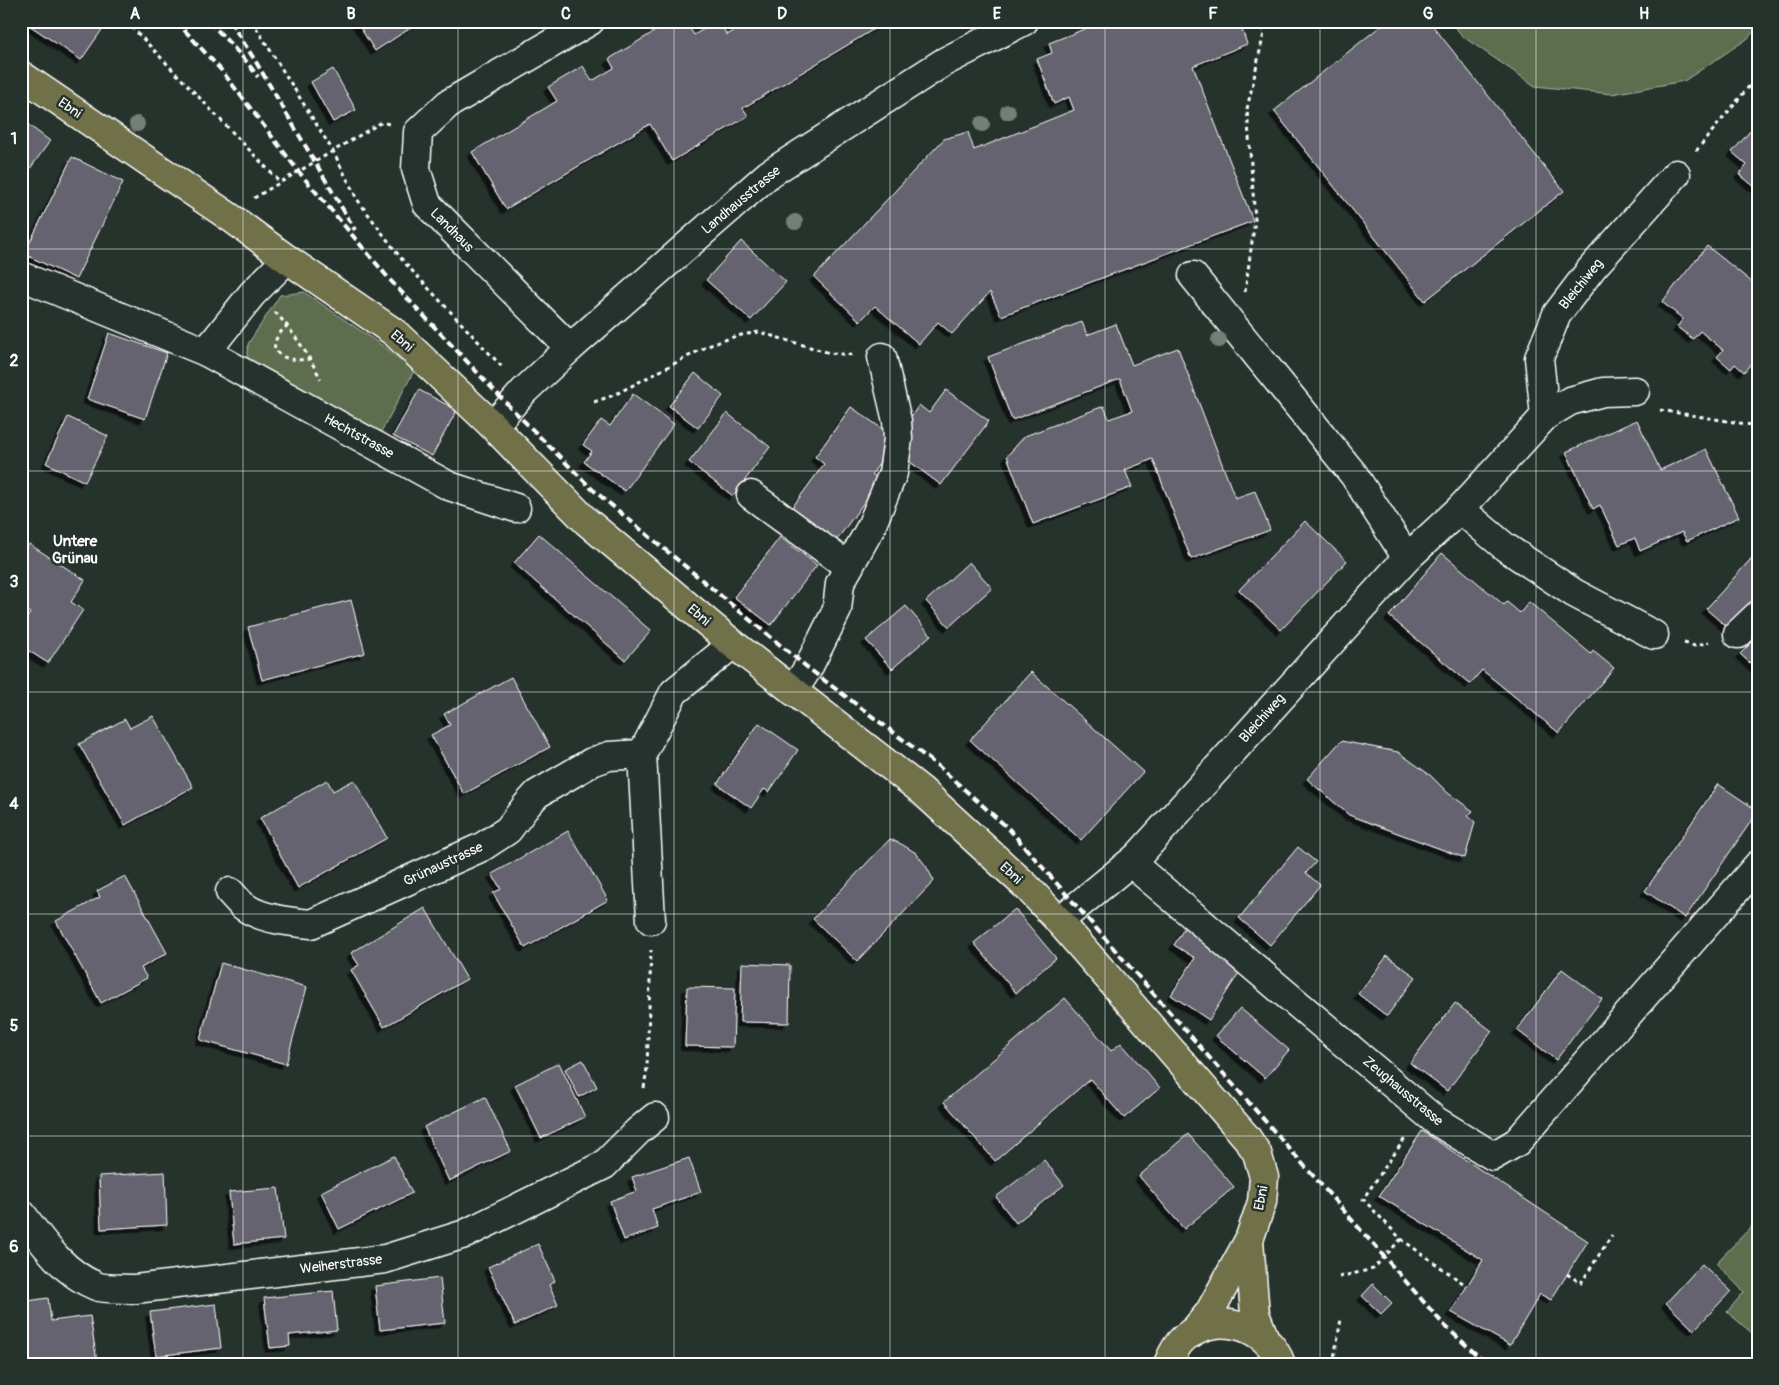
<svg xmlns="http://www.w3.org/2000/svg" width="1779" height="1385" font-family="Pangolin,sans-serif">
	<defs>
		<filter id="shadow"><feDropShadow dx="-4.5" dy="4.5" stdDeviation="0" flood-color="#0009"/></filter>
	</defs>
	<rect width="100%" height="100%" fill="#26332d"/>
	<filter id="ink" filterUnits="userSpaceOnUse"><feTurbulence type="fractalNoise" baseFrequency=".02" numOctaves="2"/><feDisplacementMap in="SourceGraphic" scale="10" xChannelSelector="R" yChannelSelector="G"/><feConvolveMatrix kernelMatrix="1 2 1 2 8 2 1 2 1" color-interpolation-filters="sRGB"/></filter>
	<g filter="url(#ink)">
		<!-- green -->
		<g fill="#5e6d4f" stroke="#aeb6a7">
			<polygon points="1451,21 1758,21 1758,27 1747,39 1684,81 1612,94 1535,86 1462,36"/>
			<polygon points="304,292 386,348 414,371 380,434 249,360 247,354 248,344 280,295"/>
			<polygon points="1758,1220 1758,1338 1727,1312 1744,1292 1716,1263"/>
		</g>
		<!-- building -->
		<g fill="#656470" stroke="#fff" filter="url(#shadow)">
			<polygon points="23,21 108,21 81,60"/>
			<polygon points="356,21 417,21 418,23 375,51"/>
			<polygon points="672,21 685,21 694,35 717,21 718,21 727,35 751,21 883,21 884,23 743,108 748,116 672,161 650,124 506,209 472,152 557,101 548,87 583,66 592,81 614,68 609,59"/>
			<polygon points="1105,21 1239,21 1247,44 1193,66 1253,221 1001,316 990,292 952,334 938,322 919,344 875,306 860,321 814,277 944,139 968,132 974,150 1074,110 1069,97 1054,104 1037,59 1052,53 1049,43"/>
			<polygon points="1387,21 1429,21 1564,191 1425,301 1274,111"/>
			<polygon points="333,69 356,110 333,122 311,82"/>
			<polygon points="22,120 50,141 24,177 21,175"/>
			<polygon points="1758,122 1758,187 1756,188 1739,174 1747,165 1732,152"/>
			<polygon points="72,157 123,182 76,279 24,254"/>
			<polygon points="741,241 786,282 751,320 706,280"/>
			<polygon points="1707,246 1758,287 1758,355 1744,372 1735,364 1731,369 1717,357 1723,350 1700,331 1693,339 1677,327 1683,319 1662,302"/>
			<polygon points="1082,322 1087,335 1116,324 1132,365 1178,348 1235,498 1255,491 1270,530 1191,559 1153,459 1125,470 1132,487 1033,524 1007,456 1025,436 1104,406 1109,419 1132,411 1120,379 1012,420 988,357"/>
			<polygon points="109,333 167,353 145,419 87,399"/>
			<polygon points="695,373 723,396 698,428 669,406"/>
			<polygon points="419,390 457,410 432,456 393,436"/>
			<polygon points="946,390 989,421 941,485 898,453 912,434 903,428 919,405 929,413"/>
			<polygon points="633,394 674,424 625,491 584,462 592,451 583,445 601,420 610,426"/>
			<polygon points="851,407 897,439 872,474 880,480 836,541 791,509 824,464 815,457"/>
			<polygon points="727,413 770,447 733,496 689,462"/>
			<polygon points="68,417 108,436 85,482 46,463"/>
			<polygon points="1637,420 1660,470 1706,449 1739,517 1687,541 1682,532 1640,551 1635,538 1619,545 1600,505 1593,509 1566,452"/>
			<polygon points="1305,521 1347,561 1281,630 1239,590"/>
			<polygon points="539,534 651,631 625,660 514,563"/>
			<polygon points="780,537 817,565 771,625 734,597"/>
			<polygon points="29,544 85,580 71,602 83,610 48,663 21,646 21,627 30,613 21,607 21,556"/>
			<polygon points="1758,551 1758,596 1728,628 1706,609"/>
			<polygon points="1442,553 1504,605 1507,602 1520,613 1529,602 1591,654 1593,651 1614,668 1559,733 1482,670 1470,684 1389,616"/>
			<polygon points="969,562 992,588 949,627 926,601"/>
			<polygon points="351,600 365,653 262,680 248,627"/>
			<polygon points="906,606 931,635 892,669 866,640"/>
			<polygon points="1758,636 1758,670 1740,654"/>
			<polygon points="1031,672 1143,772 1081,840 970,740"/>
			<polygon points="511,677 550,747 464,794 431,735 450,725 444,714"/>
			<polygon points="153,716 193,787 125,825 79,744 125,719 130,728"/>
			<polygon points="759,723 798,750 769,792 764,789 751,808 717,784"/>
			<polygon points="1341,741 1398,752 1430,775 1448,793 1473,811 1468,816 1475,822 1465,858 1349,815 1307,779"/>
			<polygon points="327,780 333,791 354,780 387,838 298,888 260,818"/>
			<polygon points="1718,784 1758,811 1685,918 1645,891"/>
			<polygon points="568,831 608,900 525,948 493,893 501,889 492,874"/>
			<polygon points="890,839 903,845 916,853 926,866 934,881 857,961 813,919"/>
			<polygon points="1298,847 1316,862 1306,873 1320,885 1270,945 1239,918"/>
			<polygon points="125,876 167,953 141,968 147,978 101,1003 56,921 100,897 97,891"/>
			<polygon points="425,908 467,979 384,1027 351,970 359,965 351,953"/>
			<polygon points="1015,909 1056,958 1016,993 974,943"/>
			<polygon points="1185,927 1244,965 1209,1020 1171,995 1195,958 1174,945"/>
			<polygon points="1387,956 1416,977 1387,1016 1358,994"/>
			<polygon points="221,963 307,987 286,1064 200,1040"/>
			<polygon points="742,963 790,965 789,1023 740,1022"/>
			<polygon points="1562,969 1602,999 1556,1060 1517,1030"/>
			<polygon points="687,987 735,988 733,1047 685,1046"/>
			<polygon points="1065,998 1111,1051 1121,1043 1160,1088 1124,1118 1090,1079 995,1161 944,1102"/>
			<polygon points="1455,1003 1492,1031 1447,1091 1410,1063"/>
			<polygon points="1240,1008 1289,1050 1265,1078 1216,1036"/>
			<polygon points="583,1060 597,1087 579,1097 565,1069"/>
			<polygon points="559,1063 585,1117 541,1138 515,1085"/>
			<polygon points="485,1097 511,1151 449,1181 424,1127"/>
			<polygon points="1422,1131 1588,1241 1551,1300 1540,1294 1510,1345 1451,1312 1483,1260 1379,1196"/>
			<polygon points="1188,1134 1234,1187 1184,1229 1139,1176"/>
			<polygon points="394,1156 412,1193 339,1229 321,1192"/>
			<polygon points="689,1158 701,1192 652,1209 658,1228 624,1240 610,1201 637,1191 632,1177"/>
			<polygon points="1044,1160 1064,1185 1016,1223 996,1197"/>
			<polygon points="165,1172 167,1225 101,1229 99,1176"/>
			<polygon points="278,1188 284,1239 234,1244 229,1192"/>
			<polygon points="538,1244 555,1281 549,1285 558,1305 515,1325 488,1267"/>
			<polygon points="1702,1264 1731,1291 1694,1330 1666,1303"/>
			<polygon points="440,1278 445,1323 380,1330 375,1286"/>
			<polygon points="1373,1284 1392,1303 1381,1314 1362,1296"/>
			<polygon points="333,1291 337,1330 289,1335 290,1346 270,1348 264,1298"/>
			<polygon points="48,1298 51,1321 90,1316 97,1362 82,1364 27,1364 21,1323 21,1302"/>
			<polygon points="216,1304 221,1348 156,1356 150,1312"/>
		</g>
		<g fill="none" stroke-linecap="round" stroke-linejoin="round">
			<!-- minor casing -->
			<g stroke="#fff" stroke-width="31">
				<g id="minor">
					<polyline points="21,276 206,352 252,294 287,259"/>
					<polyline points="1193,276 1354,475 1407,558"/>
					<polyline points="570,348 427,204 416,169 418,132 448,104 590,21"/>
					<polyline points="206,352 449,486 516,508"/>
					<polyline points="1545,416 1539,358 1557,314 1592,268 1676,174"/>
					<polyline points="493,426 524,391 570,348 769,174 944,62 1024,21"/>
					<polyline points="751,495 849,567"/>
					<polyline points="1460,509 1505,547 1574,593 1654,635"/>
					<polyline points="1738,634 1758,615"/>
					<polyline points="793,691 808,668 837,610 840,583 871,527 893,473 898,439 897,421 882,357"/>
					<polyline points="1131,863 1436,1121 1493,1156 1517,1142 1758,865"/>
					<path d="M 230,892 C 235,897 239,903 245,907 C 261,919 291,922 311,924 L 482,847 L 508,830 L 526,806 L 537,794 L 592,762 L 609,756 L 642,754"/>
					<polyline points="651,920 642,754 674,692 733,644"/>
					<polyline points="1059,921 1138,856 1407,558 1460,509 1545,416 1570,401 1603,392 1635,391"/>
					<path d="M 21,1213 C 42,1241 62,1272 96,1286 C 106,1290 123,1288 135,1289 L 385,1259 L 465,1234 L 604,1165 L 638,1131 L 655,1117"/>
				</g>
			</g>
			<!-- major casing -->
			<g stroke="#fff" stroke-width="31">
				<g id="major">
					<polyline points="21,75 234,220 287,259 395,333 493,426 586,521 733,644 921,790 1027,887 1059,921 1247,1138 1257,1153 1264,1177 1262,1202 1249,1240 1209,1313 1192,1333"/>
					<polyline points="1249,1240 1255,1314 1265,1339"/>
					<path d="M 1168,1364 C 1172,1354 1177,1344 1184,1338 C 1216,1310 1267,1325 1281,1364"/>
				</g>
			</g>
			<!-- path -->
			<g stroke="#fff" stroke-width="3" stroke-dasharray="4 4" stroke-linecap="butt">
				<polyline points="126,21 281,183"/>
				<polyline points="252,21 333,151 357,199 403,261 504,369"/>
				<polyline points="1696,151 1751,84 1758,80"/>
				<polyline points="254,198 382,122 389,124"/>
				<polyline points="1245,292 1255,220 1247,109 1264,33 1259,21"/>
				<path d="M 275,312 C 294,332 308,355 321,379"/>
				<path d="M 288,325 C 259,350 282,363 310,359"/>
				<polyline points="594,402 614,395 708,346 736,336 759,332 830,353 853,355"/>
				<polyline points="1660,410 1758,426"/>
				<polyline points="1684,643 1695,646 1709,642"/>
				<polyline points="644,1088 647,1068 651,950"/>
				<polyline points="1401,1239 1467,1286"/>
				<polyline points="1567,1274 1581,1283 1612,1235"/>
				<polyline points="1339,1277 1373,1269 1401,1239 1363,1199 1406,1137"/>
				<polyline points="1333,1364 1341,1319"/>
			</g>
			<!-- minor -->
			<use href="#minor" stroke="#26332d" stroke-width="28"/>
			<!-- major -->
			<use href="#major" stroke="#70704a" stroke-width="28"/>
			<!-- rail -->
			<g stroke="#fff" stroke-width="4" stroke-dasharray="8 4" stroke-linecap="butt">
				<polyline points="176,21 222,71 299,172 391,281 510,407 592,489 808,668 938,766 1009,829 1444,1325 1487,1364"/>
				<polyline points="209,21 246,61 258,77"/>
				<polyline points="230,21 256,62 355,230"/>
			</g>
		</g>
		<!-- trees -->
		<g fill="#767f75">
			<circle cx="1008" cy="112" r="8"/>
			<circle cx="137" cy="124" r="8"/>
			<circle cx="982" cy="124" r="8"/>
			<circle cx="795" cy="222" r="8"/>
			<circle cx="1219" cy="340" r="8"/>
		</g>
	</g>
	<!-- grid -->
	<path fill="none" stroke="#fff" stroke-width="1" stroke-opacity="0.55" d="M 243,21 L 243,1364M 458,21 L 458,1364M 674,21 L 674,1364M 890,21 L 890,1364M 1105,21 L 1105,1364M 1320,21 L 1320,1364M 1536,21 L 1536,1364M 21,249 L 1758,249M 21,471 L 1758,471M 21,692 L 1758,692M 21,914 L 1758,914M 21,1136 L 1758,1136"/>
	<g text-anchor="middle" dominant-baseline="central" stroke-width="5" stroke-linejoin="round" paint-order="stroke">
		<!-- street labels -->
		<g font-size="14" fill="#fff" stroke="#26332d">
			<text transform="translate(70 108) rotate(34)">Ebni</text>
			<text transform="translate(741 200) rotate(-40)">Landhausstrasse</text>
			<text transform="translate(452 230) rotate(45)">Landhaus</text>
			<text transform="translate(1581 284) rotate(-51)">Bleichiweg</text>
			<text transform="translate(402 341) rotate(41)">Ebni</text>
			<text transform="translate(359 436) rotate(29)">Hechtstrasse</text>
			<text transform="translate(699 615) rotate(40)">Ebni</text>
			<text transform="translate(1262 718) rotate(-48)">Bleichiweg</text>
			<text transform="translate(443 864) rotate(-25)">Grünaustrasse</text>
			<text transform="translate(1011 873) rotate(43)">Ebni</text>
			<text transform="translate(1403 1091) rotate(40)">Zeughausstrasse</text>
			<text transform="translate(1261 1198) rotate(-79)">Ebni</text>
			<text transform="translate(341 1264) rotate(-7)">Weiherstrasse</text>
		</g>
		<!-- neighbourhood labels -->
		<g font-size="15" font-weight="bold" fill="#fff" stroke="#26332d">
			<text x="75" y="541">Untere<tspan x="75" dy="17">Grünau</tspan></text>
		</g>
	</g>
	<!-- margin -->
	<rect width="1779" height="1385" fill="none" stroke="#26332d" stroke-width="55"/>
	<rect x="28" y="28" width="1724" height="1330" fill="none" stroke="#fff" stroke-width="2"/>
	<g font-size="16" text-anchor="middle" font-weight="bold" fill="#fff">
		<text x="135" y="19">A</text>
		<text x="351" y="19">B</text>
		<text x="566" y="19">C</text>
		<text x="782" y="19">D</text>
		<text x="997" y="19">E</text>
		<text x="1213" y="19">F</text>
		<text x="1428" y="19">G</text>
		<text x="1644" y="19">H</text>
		<text x="14" y="144">1</text>
		<text x="14" y="366">2</text>
		<text x="14" y="587">3</text>
		<text x="14" y="809">4</text>
		<text x="14" y="1031">5</text>
		<text x="14" y="1252">6</text>
	</g>
</svg>
